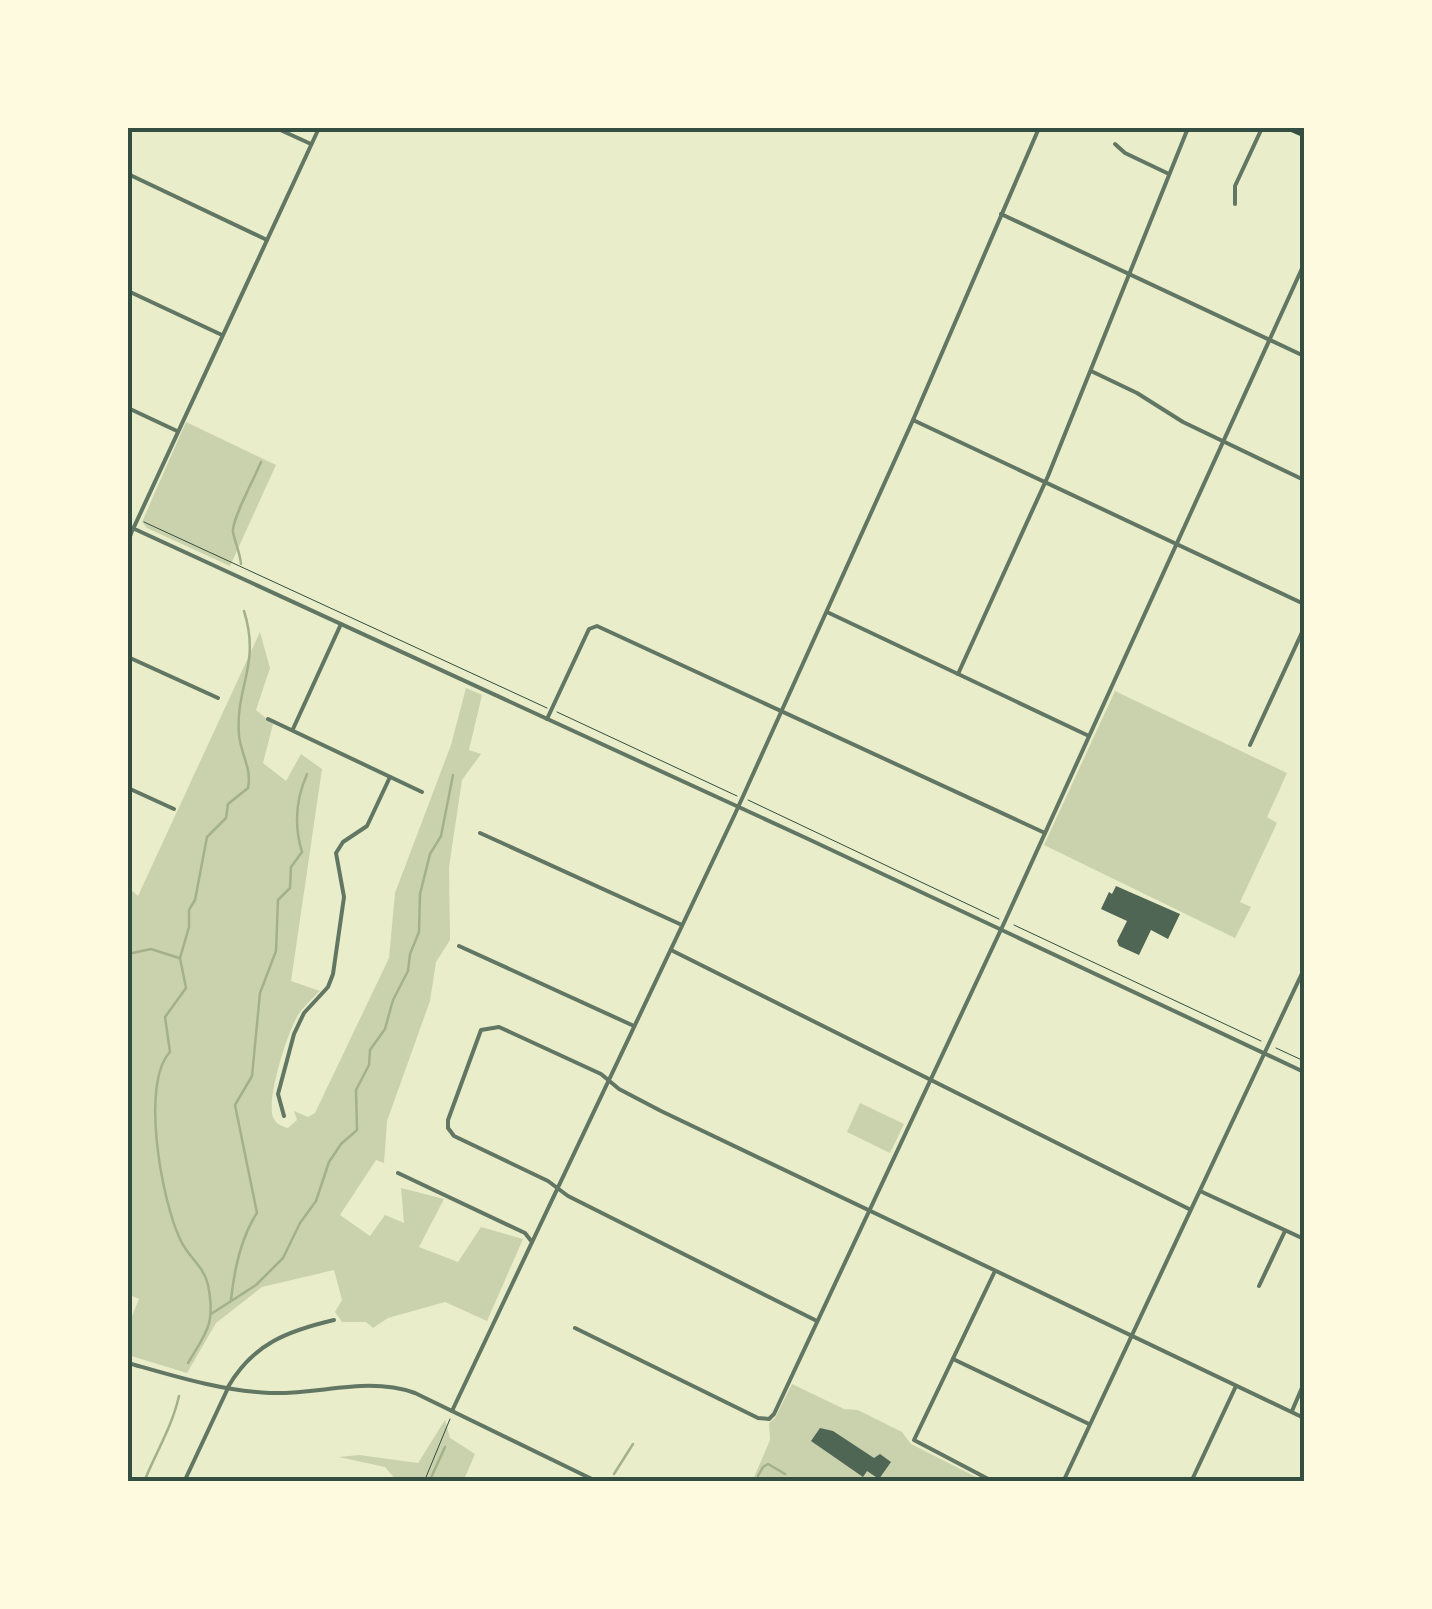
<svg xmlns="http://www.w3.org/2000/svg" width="1432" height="1609" font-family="Lora,serif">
	<rect width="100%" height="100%" fill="#e9edc9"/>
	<!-- green -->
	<g fill="#cad2ad">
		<polygon points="186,422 276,465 230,566 147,528 142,522"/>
		<path d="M 260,632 L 270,668 L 256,710 L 273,724 L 263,763 L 286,781 L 301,754 L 322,769 L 291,981 L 320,991 C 312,999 304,1006 298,1015 C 287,1034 269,1091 272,1113 C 273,1122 280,1126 288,1128 L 297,1120 L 294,1111 L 308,1117 L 315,1113 L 389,958 L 395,893 L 451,745 L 466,688 L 482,695 L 469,750 L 481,754 L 462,780 L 449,867 L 450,940 L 436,962 L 430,1001 L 387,1121 L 384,1163 L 376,1160 L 340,1215 L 370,1236 L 385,1215 L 404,1223 L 401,1188 L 444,1199 L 419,1247 L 458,1262 L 481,1227 L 523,1239 L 487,1321 L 445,1302 L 388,1318 L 373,1328 L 366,1322 L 342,1322 L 335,1312 L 342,1300 L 334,1270 L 262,1287 L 216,1323 L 187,1373 L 128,1355 L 128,1326 L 139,1299 L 128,1294 L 128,887 L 138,896 Z"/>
		<polygon points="1115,691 1287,773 1267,817 1277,823 1240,902 1251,907 1235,938 1044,845"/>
		<polygon points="860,1103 904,1124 890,1153 847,1132"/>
		<polygon points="792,1384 844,1409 858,1410 902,1432 911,1444 984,1481 752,1482 770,1440 769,1423 775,1418"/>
		<polygon points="445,1420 450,1438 475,1454 463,1482 397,1481 385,1467 339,1457 359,1455 418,1463"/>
	</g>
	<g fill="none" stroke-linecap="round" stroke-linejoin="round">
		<!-- stream -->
		<g stroke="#a3b18a" stroke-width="2.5">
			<path d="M 241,564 C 240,552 235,543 233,532 C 231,521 255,477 261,462"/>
			<polyline points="128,954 151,949 179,958"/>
			<path d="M 231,1300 C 234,1271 241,1237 257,1213 L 235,1105 L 252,1076 L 260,993 L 276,951 L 278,900 L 290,888 L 291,867 L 302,852 C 294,826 296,799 307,774"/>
			<polyline points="211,1314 256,1285 283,1258 300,1223 316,1201 329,1162 341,1144 357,1130 356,1090 369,1065 370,1050 385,1029 393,1000 408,971 410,954 419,932 420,894 430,854 441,836 453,775"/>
			<path d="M 188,1363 C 206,1333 216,1324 208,1285 C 204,1266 187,1256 180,1239 C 162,1201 140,1084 170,1052 L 165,1017 L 186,988 L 180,958 L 189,927 L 189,910 L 195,900 L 207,837 L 226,818 L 228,804 L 248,788 C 252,768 241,755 239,735 C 235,687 261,665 244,611"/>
			<polyline points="614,1474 633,1444"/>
			<polyline points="758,1476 763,1467 768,1464 785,1474"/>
			<path d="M 144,1482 C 156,1452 172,1427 179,1396"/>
			<polyline points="429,1482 445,1447"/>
		</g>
	</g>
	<!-- building -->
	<g fill="#4f6655">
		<polygon points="1116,886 1180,914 1168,939 1151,930 1139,955 1119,946 1117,941 1127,921 1101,909 1109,892 1112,894"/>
		<polygon points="820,1428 833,1431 874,1458 880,1454 891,1462 879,1479 867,1471 863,1477 811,1441"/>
	</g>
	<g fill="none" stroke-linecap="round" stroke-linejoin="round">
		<!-- path -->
		<g stroke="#344e41" stroke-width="1">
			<polyline points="144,522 547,708"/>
			<polyline points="557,712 737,796"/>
			<polyline points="748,800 999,919"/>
			<polyline points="1014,925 1261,1041"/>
			<polyline points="1276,1048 1304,1061"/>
			<polyline points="424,1482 450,1419"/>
		</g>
		<!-- minor -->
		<g stroke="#617663" stroke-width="4">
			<polyline points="276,128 311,144"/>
			<polyline points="1115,144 1125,153 1169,174"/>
			<polyline points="128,174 267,240"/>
			<polyline points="1235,204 1235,186 1262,128"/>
			<polyline points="1001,214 1304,356"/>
			<polyline points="128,291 222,335"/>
			<polyline points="1091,371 1137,393 1183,422 1304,480"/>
			<polyline points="128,408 177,431"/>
			<polyline points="913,420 1304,604"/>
			<polyline points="134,527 319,128"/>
			<polyline points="827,612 1089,736"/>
			<polyline points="128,657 218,698"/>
			<polyline points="958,674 1048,476 1188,128"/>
			<polyline points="268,719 422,792"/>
			<polyline points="547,719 589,629 597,626 1045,833"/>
			<polyline points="293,729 341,624"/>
			<polyline points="1250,745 1304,628"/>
			<polyline points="128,788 174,809"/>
			<polyline points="480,833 682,925"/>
			<polyline points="459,946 634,1026"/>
			<polyline points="671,950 1189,1209"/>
			<polyline points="284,1116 278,1094 294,1034 304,1013 328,987 333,974 344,897 336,853 343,842 367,826 390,777"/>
			<polyline points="398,1173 525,1233 532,1242"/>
			<polyline points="1200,1191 1304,1239"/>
			<polyline points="994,1273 914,1440 994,1482"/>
			<polyline points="1259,1286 1285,1231"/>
			<polyline points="817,1321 568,1196 548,1181 454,1136 448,1128 448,1120 481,1030 499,1027 601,1074 619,1089 661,1111 1304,1418"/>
			<polyline points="575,1328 758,1418 769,1419 774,1414 1005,921 1304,264"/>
			<polyline points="953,1359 1089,1424"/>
			<path d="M 228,1387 C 253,1344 287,1331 334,1320"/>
			<polyline points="1292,1411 1304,1383"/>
			<polyline points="1191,1482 1236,1386"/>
		</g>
		<!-- tertiary -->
		<g stroke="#617663" stroke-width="4">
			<polyline points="128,526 806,838 1304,1072"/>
			<polyline points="128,542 133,528"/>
			<path d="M 128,1363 C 174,1376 222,1391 270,1393 C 320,1395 366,1376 415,1393 L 598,1482"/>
			<polyline points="452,1411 735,814 913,420 1039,128"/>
			<polyline points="184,1482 228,1388"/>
			<polyline points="1063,1482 1304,969"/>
		</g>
		<!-- secondary -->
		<polyline stroke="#344e41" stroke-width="5" points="1288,128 1304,135"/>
	</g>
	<!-- border -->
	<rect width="1432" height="1609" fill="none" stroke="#fefae0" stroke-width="260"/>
	<rect x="130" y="130" width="1172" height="1349" fill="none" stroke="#344e41" stroke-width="4"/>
</svg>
